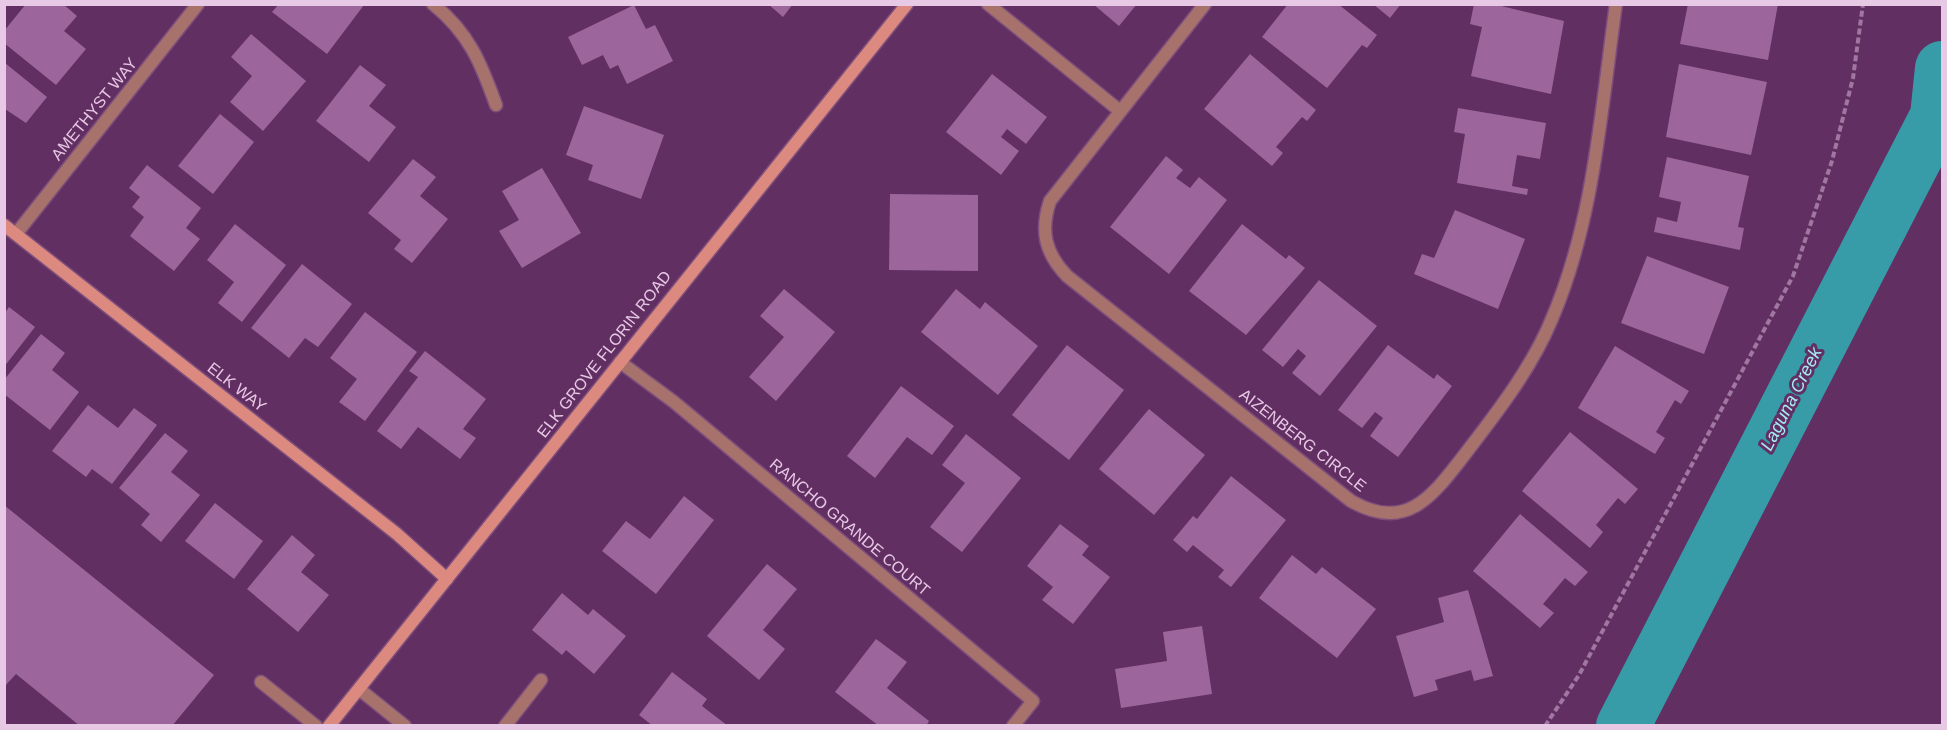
<svg xmlns="http://www.w3.org/2000/svg" width="1947" height="730" font-family="Arial,sans-serif">
	<rect width="100%" height="100%" fill="#622f62"/>
	<g fill="none" stroke-linecap="round" stroke-linejoin="round">
		<!-- river -->
		<polyline stroke="#379ba8" stroke-width="54" points="1623,726 1937,116 1942,68"/>
	</g>
	<!-- building -->
	<g fill="#9c659b">
		<polygon points="26,4 63,4 77,16 64,31 86,49 56,85 4,43 4,31"/>
		<polygon points="768,4 793,4 783,17"/>
		<polygon points="1093,4 1137,4 1119,26"/>
		<polygon points="1288,4 1338,4 1377,35 1367,48 1362,45 1327,88 1262,37"/>
		<polygon points="1373,4 1401,4 1390,18"/>
		<polygon points="1474,4 1493,4 1564,21 1551,94 1471,76 1482,27 1470,24"/>
		<polygon points="1688,4 1778,4 1768,60 1680,44"/>
		<polygon points="278,5 364,5 327,54 272,12"/>
		<polygon points="634,5 646,29 655,25 673,61 627,84 618,65 610,69 603,55 582,65 568,37"/>
		<polygon points="251,34 306,81 263,131 230,102 252,76 231,57"/>
		<polygon points="1250,54 1316,110 1307,121 1302,117 1276,147 1283,153 1272,166 1204,109"/>
		<polygon points="5,63 47,97 26,123 5,109"/>
		<polygon points="1679,64 1767,82 1751,155 1666,137"/>
		<polygon points="360,65 386,85 369,106 396,127 369,162 316,121"/>
		<polygon points="992,74 1047,117 1026,144 1007,129 1001,137 1019,151 1001,175 946,132"/>
		<polygon points="584,106 664,135 641,199 588,180 593,165 566,155"/>
		<polygon points="1458,108 1546,123 1540,159 1517,155 1512,186 1528,189 1527,195 1457,183 1465,134 1454,132"/>
		<polygon points="220,114 254,142 213,194 178,166"/>
		<polygon points="1166,156 1183,170 1176,178 1190,188 1199,177 1227,200 1169,274 1110,227"/>
		<polygon points="1667,157 1749,176 1738,227 1744,228 1740,250 1654,232 1657,217 1677,222 1681,202 1659,197"/>
		<polygon points="413,159 436,177 420,196 448,219 412,263 394,249 401,240 368,213"/>
		<polygon points="147,165 201,208 186,228 200,239 174,271 130,236 144,217 132,207 140,197 129,188"/>
		<polygon points="542,168 581,233 522,268 499,231 519,220 502,191"/>
		<polygon points="890,194 978,195 978,271 889,270"/>
		<polygon points="1455,210 1525,239 1498,309 1414,274 1422,254 1434,258"/>
		<polygon points="235,224 286,265 242,322 218,303 234,282 207,260"/>
		<polygon points="1242,224 1286,259 1289,255 1305,268 1246,335 1189,291"/>
		<polygon points="1647,256 1729,287 1704,354 1621,323"/>
		<polygon points="302,264 352,304 318,347 305,338 289,358 251,328"/>
		<polygon points="1319,280 1377,326 1320,396 1292,373 1306,356 1298,349 1283,367 1262,350"/>
		<polygon points="784,289 835,332 776,401 749,377 784,337 760,316"/>
		<polygon points="956,289 980,309 985,302 1038,346 998,395 921,332"/>
		<polygon points="9,307 35,327 4,367 4,314"/>
		<polygon points="365,312 417,352 365,421 339,402 357,379 330,358"/>
		<polygon points="41,334 65,353 52,370 79,392 50,430 4,394 4,380"/>
		<polygon points="1067,345 1124,390 1069,460 1012,415"/>
		<polygon points="1388,345 1434,379 1437,374 1452,386 1398,457 1370,436 1383,418 1375,412 1362,428 1338,410"/>
		<polygon points="1615,346 1689,391 1681,404 1675,400 1656,432 1665,438 1655,454 1578,408"/>
		<polygon points="425,351 486,399 463,429 476,438 460,459 418,427 401,449 377,431 418,377 409,371"/>
		<polygon points="901,386 954,426 932,455 907,437 875,478 847,456"/>
		<polygon points="88,405 118,428 134,408 157,425 112,484 92,469 86,477 52,451"/>
		<polygon points="1149,409 1205,455 1154,515 1099,469"/>
		<polygon points="1570,432 1638,489 1625,504 1618,498 1596,525 1603,532 1590,548 1522,491"/>
		<polygon points="165,433 188,451 171,472 200,495 161,542 141,525 150,514 119,488"/>
		<polygon points="966,434 1021,478 962,552 930,527 965,483 942,465"/>
		<polygon points="1231,476 1286,520 1231,587 1218,577 1224,570 1193,545 1187,552 1173,540 1193,516 1197,519"/>
		<polygon points="684,496 714,520 656,594 602,551 626,521 650,539"/>
		<polygon points="215,503 263,541 234,579 185,541"/>
		<polygon points="4,505 214,675 172,726 80,726 16,674 4,687"/>
		<polygon points="1520,514 1588,572 1575,586 1565,578 1543,604 1554,613 1540,628 1473,571"/>
		<polygon points="1060,524 1089,546 1082,555 1110,577 1073,624 1042,600 1053,587 1027,566"/>
		<polygon points="292,535 315,555 301,572 329,595 298,632 247,589"/>
		<polygon points="1292,555 1316,574 1322,567 1376,609 1337,658 1259,598"/>
		<polygon points="767,564 797,589 763,630 785,649 759,680 707,636"/>
		<polygon points="1468,590 1493,676 1474,681 1471,670 1435,680 1438,690 1414,697 1396,636 1444,622 1438,598"/>
		<polygon points="562,593 588,615 593,609 626,636 594,674 566,650 562,655 532,630"/>
		<polygon points="1202,626 1212,694 1121,708 1115,669 1167,661 1163,632"/>
		<polygon points="876,639 907,662 887,688 929,721 926,726 879,726 835,692"/>
		<polygon points="672,672 707,699 702,706 728,726 653,726 639,715"/>
	</g>
	<g fill="none" stroke-linecap="round" stroke-linejoin="round">
		<!-- lane casing -->
		<g stroke="#7d4e7c" stroke-width="15">
			<g id="lane">
				<polyline points="261,682 316,726"/>
				<polyline points="359,689 405,726"/>
				<polyline points="505,726 541,680"/>
			</g>
		</g>
		<!-- street casing -->
		<g stroke="#7d4e7c" stroke-width="15">
			<g id="street">
				<path d="M 433,4 C 469,33 481,63 496,105"/>
				<polyline points="988,4 1120,111"/>
				<path d="M 1205,4 L 1050,201 C 1040,231 1045,253 1067,276 L 1351,501 C 1405,532 1431,498 1462,458 C 1495,415 1530,371 1551,321 C 1594,222 1601,110 1616,4"/>
				<polyline points="16,234 198,4"/>
				<polyline points="620,362 674,402 1033,701 1013,726"/>
			</g>
		</g>
		<!-- secondary casing -->
		<g stroke="#7d4e7c" stroke-width="15">
			<g id="secondary">
				<polyline points="4,225 397,534 447,579"/>
				<polyline points="329,726 907,4"/>
			</g>
		</g>
		<!-- path -->
		<polyline stroke="#a077a0" stroke-width="4" stroke-dasharray="6 3" stroke-linecap="butt" points="1545,726 1579,675 1793,276 1832,161 1853,78 1863,4"/>
		<!-- lane -->
		<use href="#lane" stroke="#a7726c" stroke-width="12"/>
		<!-- street -->
		<use href="#street" stroke="#a7726c" stroke-width="12"/>
		<!-- secondary -->
		<use href="#secondary" stroke="#dc897f" stroke-width="12"/>
	</g>
	<g text-anchor="middle" dominant-baseline="central" stroke-width="6" stroke-linejoin="round" paint-order="stroke">
		<!-- street labels -->
		<g font-size="16" fill="#e7c8e5" stroke="#622f62">
			<text transform="translate(94 109) rotate(-51)">AMETHYST WAY</text>
			<text transform="translate(604 354) rotate(-52)">ELK GROVE FLORIN ROAD</text>
			<text transform="translate(237 387) rotate(38)">ELK WAY</text>
			<text transform="translate(1303 440) rotate(38)">AIZENBERG CIRCLE</text>
			<text transform="translate(850 527) rotate(40)">RANCHO GRANDE COURT</text>
		</g>
		<!-- water labels -->
		<g font-size="18" font-style="italic" fill="#a4edf7" stroke="#622f62">
			<text transform="translate(1791 399) rotate(-63)">Laguna Creek</text>
		</g>
	</g>
	<!-- border -->
	<rect width="1947" height="730" fill="none" stroke="#e7c8e5" stroke-width="12"/>
</svg>
